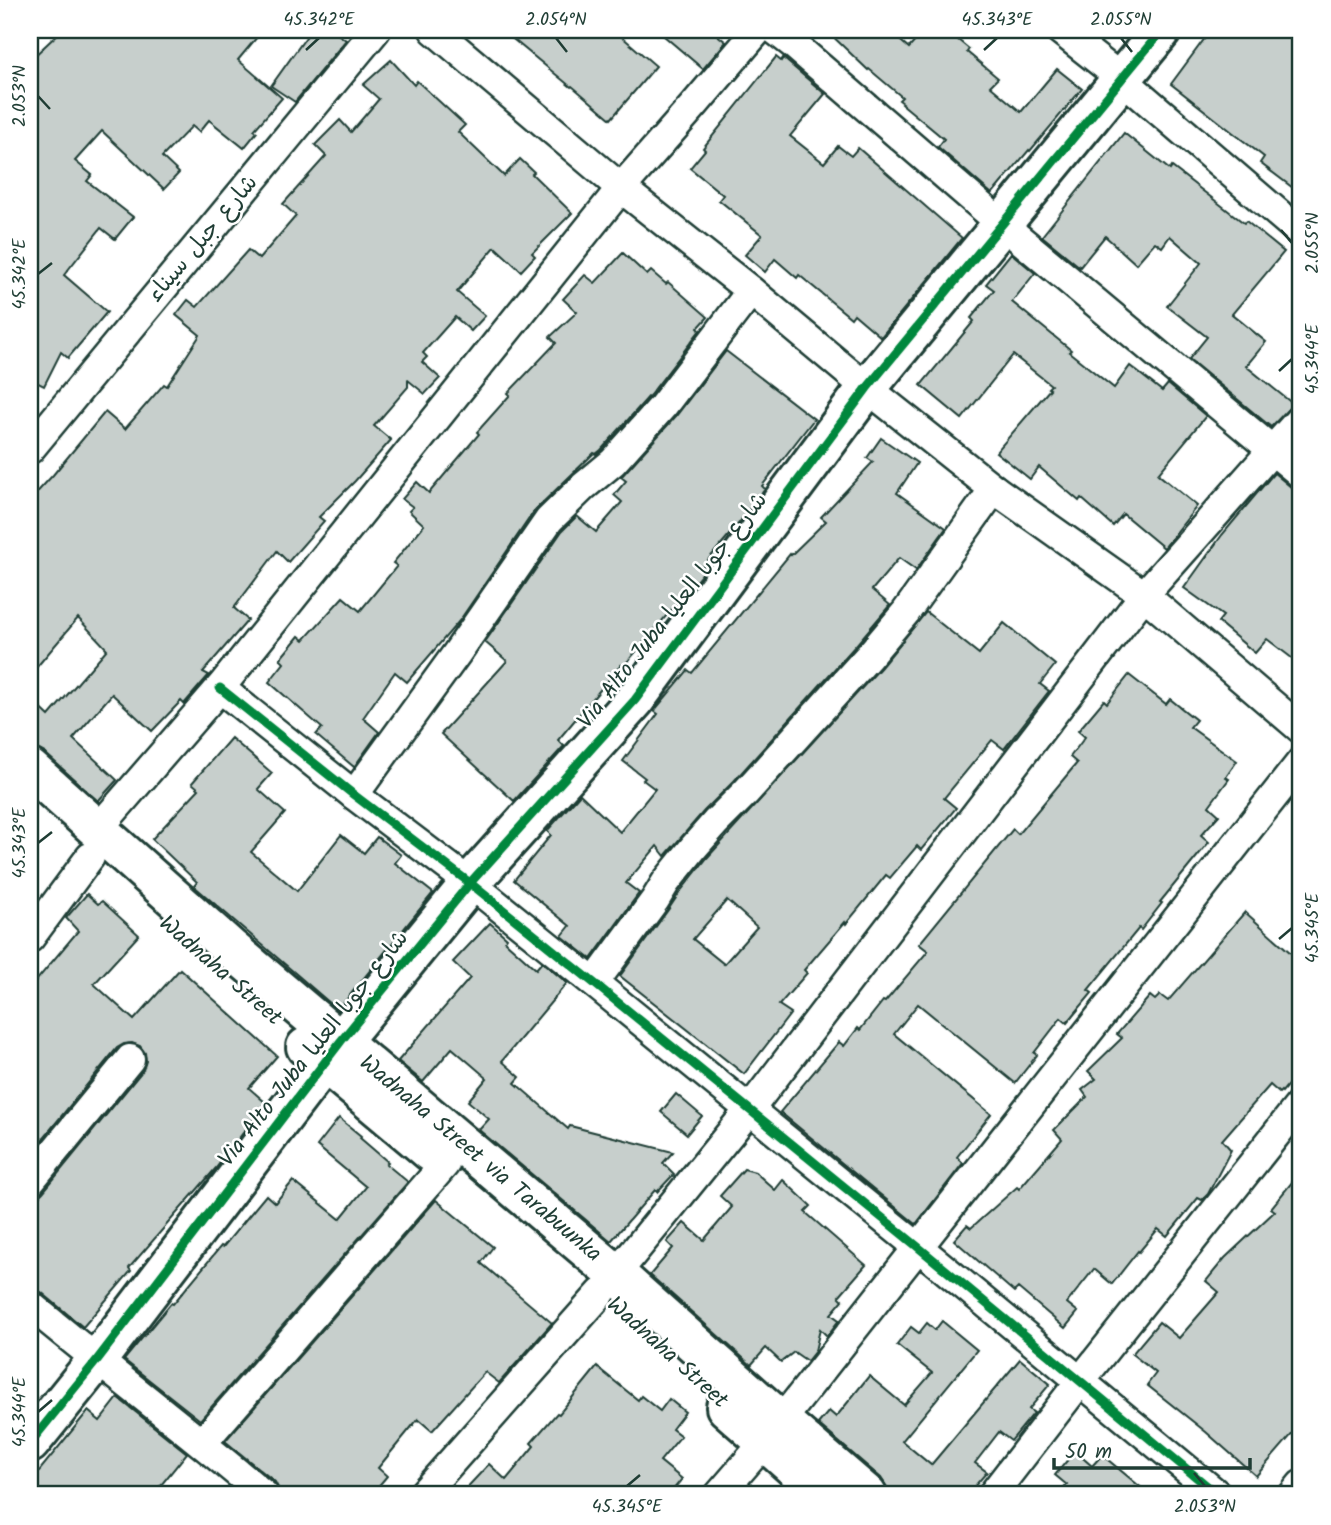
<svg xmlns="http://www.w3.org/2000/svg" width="1331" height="1525" font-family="Kalam,'Playpen Sans Arabic',sans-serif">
	<rect width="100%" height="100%" fill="#fff"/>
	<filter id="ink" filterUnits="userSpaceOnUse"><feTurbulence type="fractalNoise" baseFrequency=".0143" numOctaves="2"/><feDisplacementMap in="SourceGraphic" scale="14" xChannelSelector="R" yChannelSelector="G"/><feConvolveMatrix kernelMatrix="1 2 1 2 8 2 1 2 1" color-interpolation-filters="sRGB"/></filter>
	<g filter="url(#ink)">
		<!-- building -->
		<g fill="#c7cfcc" stroke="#1f3d34" stroke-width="2" fill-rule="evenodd">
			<polygon points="62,30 263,30 238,60 282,98 254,130 257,132 244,148 209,120 199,132 192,126 162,157 179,173 164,189 102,131 75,161 92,175 87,181 133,217 115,239 101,228 64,275 107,312 68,358 61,352 44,386 30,379 30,60"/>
			<polygon points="311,30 332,30 346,40 295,102 271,86"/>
			<polygon points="502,30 614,30 656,66 611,119 572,86 571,87"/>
			<polygon points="657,30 711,30 726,42 703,69"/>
			<polygon points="826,30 888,30 909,48 925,30 946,30 969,49 967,52 998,78 990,86 1021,112 1057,69 1082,89 1030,151 1029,150 992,194 938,147 944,139 902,104 903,103 899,100 902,97 869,69 868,70"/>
			<polygon points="1211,30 1301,30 1301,194 1260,163 1264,157 1171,84"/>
			<polygon points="776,57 781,61 783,58 825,94 790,136 824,163 838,146 851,156 858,148 962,238 881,337 854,314 851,318 799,275 797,278 775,259 765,272 745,255 762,235 719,200 723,195 690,168 705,150 703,148"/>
			<polygon points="391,60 414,85 417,81 465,125 458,132 504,176 520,159 534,172 532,174 572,213 532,253 535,256 521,271 495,247 457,292 485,316 471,331 455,317 423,353 427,357 422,362 440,378 425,394 408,380 408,387 374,426 391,440 355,481 319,517 324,521 288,562 277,551 234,608 248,620 203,672 209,675 184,704 181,701 152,731 112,694 73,739 117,780 98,801 45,753 35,748 30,748 30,698 49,716 107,649 78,618 30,675 30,500 53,475 105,412 125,429 164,384 167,386 200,335 176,315 188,300 197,307 248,250 259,259 296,216 283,204 326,156 315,145 340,120 351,132 379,99 363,85"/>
			<polygon points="1124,133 1170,170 1172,167 1244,223 1246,221 1284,252 1232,314 1266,342 1246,366 1293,404 1271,427 1189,359 1207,337 1167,306 1201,263 1170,236 1162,247 1155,242 1136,264 1105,236 1080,267 1042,236"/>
			<polygon points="623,253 647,275 651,271 666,284 668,282 708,317 698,328 700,330 650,395 601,450 596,454 594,453 535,510 460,620 407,682 395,672 363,718 379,732 354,767 316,735 322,728 269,682 284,663 280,659 299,636 304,640 343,597 360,611 397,566 393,563 424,525 409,511 413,507 402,499 417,482 429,493 479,434 477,432 510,395 508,393 556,343 550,337 577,312 563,299 585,275 595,283"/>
			<polygon points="1011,253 1035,273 1012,302 1071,350 1069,352 1114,388 1130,366 1162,391 1168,384 1206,416 1158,474 1197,506 1164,548 1123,514 1113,526 1081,498 1079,501 1039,467 1030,479 996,452 1050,389 1048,388 1051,385 1013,355 962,419 921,385 974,321 971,318 994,290 986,284"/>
			<polygon points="726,351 814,419 762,486 765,489 735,528 702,567 705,569 701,575 623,667 621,665 590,702 558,740 564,746 514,801 441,734 507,661 485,642 562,531 577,516 596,532 622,502 614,495 626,481 621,477 676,416"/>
			<polygon points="881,438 917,463 897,493 946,528 916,570 899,558 872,590 890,605 856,645 734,781 704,811 665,856 657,846 626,883 639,893 591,959 562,936 570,926 514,880 551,835 547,831 580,794 620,832 655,789 643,780 645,778 623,761 658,714 654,711 688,670 692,673 790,554 791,555 826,521 821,517 873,462 867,458"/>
			<polygon points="1274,473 1291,487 1301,490 1301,665 1267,639 1255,653 1218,622 1223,616 1184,588 1222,535"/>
			<path d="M 926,612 L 979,654 L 1004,623 L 1055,665 L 1040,684 L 1049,691 L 1004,749 L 992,740 L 944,798 L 956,808 L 921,850 L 917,846 L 890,878 L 886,875 L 846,924 L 845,922 L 804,970 L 807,973 L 779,1005 L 791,1013 L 744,1074 L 620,976 L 668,910 L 680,892 L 707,858 L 881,667 ZM 727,900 L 757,927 L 724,964 L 693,939 Z"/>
			<polygon points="1129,675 1166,704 1170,699 1196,720 1190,727 1237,761 1226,777 1229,779 1209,806 1219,815 1201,835 1209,842 1160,902 1162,903 1141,930 1139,928 1088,990 1092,993 1067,1023 1061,1018 1034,1053 1037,1055 1015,1083 918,1004 894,1034 991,1114 957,1157 963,1163 916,1224 780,1112 839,1042 844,1046 858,1028 860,1030 883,1001 885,1002 928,951 919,944 1013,829 1018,834 1077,763 1070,757 1085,737 1078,731 1104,700 1107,703"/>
			<polygon points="231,738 272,773 258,789 285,813 251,852 297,891 341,835 364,853 377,837 401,855 395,863 433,893 338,1010 194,886 197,882 152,839 199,789 192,783"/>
			<polygon points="87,894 98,904 102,901 139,935 94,984 134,1020 180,969 277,1056 249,1088 266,1103 216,1168 129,1268 131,1271 83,1327 41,1292 30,1289 30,1205 43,1192 143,1070 146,1061 145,1053 140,1046 132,1043 124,1044 117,1048 37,1146 30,1139 30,988 78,931 66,918"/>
			<polygon points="1245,912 1301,962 1301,1069 1282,1092 1281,1091 1279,1093 1270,1085 1222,1140 1231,1150 1208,1194 1202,1200 1198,1198 1167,1236 1158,1229 1139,1252 1138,1251 1112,1284 1094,1269 1067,1303 1078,1312 1065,1328 1018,1288 1014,1292 954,1240 967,1225 971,1228 1017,1187 1019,1189 1062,1139 1054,1130 1087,1097 1082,1090 1096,1079 1088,1071 1122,1038 1117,1034 1150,996 1155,1000 1160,995 1168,1001"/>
			<polygon points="490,923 507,938 505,941 536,969 542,962 567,983 502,1061 520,1077 515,1083 568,1129 570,1126 673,1152 663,1163 674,1174 657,1192 655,1190 611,1241 479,1130 489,1119 468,1101 487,1078 452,1048 423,1082 398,1061 470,978 453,962"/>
			<polygon points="676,1094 702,1116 687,1134 661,1112"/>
			<polygon points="339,1118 361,1136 360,1138 388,1162 386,1164 408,1182 200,1420 124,1360 171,1303 173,1304 221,1246 223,1247 266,1195 275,1203 293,1181 340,1219 366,1187 317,1146"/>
			<polygon points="744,1169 755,1172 775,1190 783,1180 811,1206 805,1212 866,1265 839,1296 843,1300 831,1314 839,1320 827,1336 820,1329 815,1351 807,1361 794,1352 781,1362 766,1348 751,1365 650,1275 673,1248 667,1242 684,1223 704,1240 732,1207 720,1196"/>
			<polygon points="1301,1171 1301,1424 1256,1476 1206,1432 1147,1385 1156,1373 1132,1354 1159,1322 1179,1338 1219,1292 1206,1281 1225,1258 1275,1211 1271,1208"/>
			<polygon points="436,1200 493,1247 481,1263 552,1323 499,1383 485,1372 432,1431 418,1419 378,1468 387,1476 371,1495 284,1495 280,1492 275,1482 225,1441"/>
			<polygon points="942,1321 977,1350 902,1441 931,1465 1020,1359 1050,1384 1029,1409 1034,1413 1011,1441 999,1432 975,1463 987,1472 967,1495 888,1495 887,1487 881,1478 818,1424 829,1411 836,1417 869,1376 904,1405 932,1373 897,1345 911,1327 919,1333 927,1323 935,1330"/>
			<polygon points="597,1367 638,1400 641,1396 660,1411 669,1399 685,1412 672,1429 681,1436 660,1461 682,1479 669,1495 460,1495 489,1464 506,1480 534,1446 531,1443 557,1413 559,1414"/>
			<polygon points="118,1398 187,1453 153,1495 30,1495 30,1482 88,1411 100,1421"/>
			<polygon points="1075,1451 1092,1466 1102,1455 1150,1495 1058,1495 1067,1485 1055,1475"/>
		</g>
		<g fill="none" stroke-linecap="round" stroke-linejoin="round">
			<!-- street casing -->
			<g stroke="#1f3d34" stroke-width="33">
				<g id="street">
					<polyline points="434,30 621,188 751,291 867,388 994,489 1144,595 1301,729"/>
					<polyline points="775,30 793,44 1003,225 1301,474"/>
					<polyline points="1060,30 1122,79 1301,233"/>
					<polyline points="30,449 376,30"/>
					<polyline points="220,688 354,795 470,883 594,983 918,1247 1218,1495"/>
					<polyline points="354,795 457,653 549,520 584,486 613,462 663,406 751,291"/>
					<polyline points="97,830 220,688 621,188 695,104 758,30"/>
					<polyline points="30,938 90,857"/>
					<polyline points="594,983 655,900 666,882 694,847 716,822 746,792 869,656 906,612 994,489"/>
					<polyline points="30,1181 130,1059"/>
					<polyline points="616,1274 750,1109 1144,595 1301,418"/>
					<path d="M 30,1305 C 107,1369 187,1430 264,1495"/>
					<polyline points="781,1421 1301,762"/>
					<polyline points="202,1443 445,1164"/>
					<polyline points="422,1495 601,1293"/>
					<polyline points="719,1495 764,1443"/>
					<polyline points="992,1495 1081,1380 1301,1103"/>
					<polyline points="1293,1495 1301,1485"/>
				</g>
			</g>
			<!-- secondary casing -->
			<g stroke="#1f3d34" stroke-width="44">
				<g id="secondary">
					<polyline points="30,769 229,947 616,1274 781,1421 867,1495"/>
					<polyline points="306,1047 431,1152"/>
					<polyline points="726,1407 825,1495"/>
					<polyline points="30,1443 97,1360 341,1041 470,883 635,700 867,388 1162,30"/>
				</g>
			</g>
			<!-- street -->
			<use href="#street" stroke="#fff" stroke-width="28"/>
			<!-- secondary -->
			<use href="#secondary" stroke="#fff" stroke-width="38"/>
			<!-- cycleway casing -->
			<g stroke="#fff" stroke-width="13">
				<g id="cycleway">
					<polyline points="220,688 354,795 470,883 594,983 918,1247 1218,1495"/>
					<polyline points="30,1443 97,1360 341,1041 470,883 635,700 867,388 1162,30"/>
				</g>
			</g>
			<!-- cycleway -->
			<use href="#cycleway" stroke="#00873e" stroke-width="9"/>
		</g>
	</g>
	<!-- ticks -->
	<path fill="none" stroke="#1f3d34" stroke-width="2.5" d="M 556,38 L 567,52M 1121,38 L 1132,52M 306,50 L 319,38M 984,50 L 997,38M 38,96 L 50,109M 1281,230 L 1292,243M 38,274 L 52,263M 1279,371 L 1292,359M 38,843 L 52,832M 1279,939 L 1292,928M 38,1412 L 52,1400M 1194,1473 L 1205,1486M 627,1486 L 640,1475"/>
	<g text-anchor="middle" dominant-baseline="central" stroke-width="5" stroke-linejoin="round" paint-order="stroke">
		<!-- street labels -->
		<g font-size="23" fill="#1f3d34" stroke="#fff">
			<text transform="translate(203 239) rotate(-50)">شارع جبل سيناء</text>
			<text transform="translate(673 611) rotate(-52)">Via Alto Juba شارع جوبا العليا</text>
			<text transform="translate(220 971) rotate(41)">Wadnaha Street</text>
			<text transform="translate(314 1049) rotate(-52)">Via Alto Juba شارع جوبا العليا</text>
			<text transform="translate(480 1159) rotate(40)">Wadnaha Street via Tarabuunka</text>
			<text transform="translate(667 1353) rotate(42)">Wadnaha Street</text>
		</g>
	</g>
	<!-- margin -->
	<rect width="1331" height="1525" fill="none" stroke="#fff" stroke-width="77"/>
	<!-- scale -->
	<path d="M1054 1458v10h196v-10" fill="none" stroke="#1f3d34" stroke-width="3.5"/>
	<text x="1065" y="1458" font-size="21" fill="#1f3d34" stroke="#ffffff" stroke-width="5" paint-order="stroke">50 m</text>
	<rect x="38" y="38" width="1254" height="1448" fill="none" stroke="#1f3d34" stroke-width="2.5"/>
	<g font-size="18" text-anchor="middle" fill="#1f3d34">
		<text x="319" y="25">45.342°E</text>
		<text x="556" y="25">2.054°N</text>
		<text x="997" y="25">45.343°E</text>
		<text x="1121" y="25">2.055°N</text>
		<text transform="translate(19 96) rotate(-90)" y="6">2.053°N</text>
		<text transform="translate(1312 243) rotate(-90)" y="6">2.055°N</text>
		<text transform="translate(19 274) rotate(-90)" y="6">45.342°E</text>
		<text transform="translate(1312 359) rotate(-90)" y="6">45.344°E</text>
		<text transform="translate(19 843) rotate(-90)" y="6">45.343°E</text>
		<text transform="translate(1312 928) rotate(-90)" y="6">45.345°E</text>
		<text transform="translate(19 1412) rotate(-90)" y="6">45.344°E</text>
		<text x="627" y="1512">45.345°E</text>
		<text x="1205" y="1512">2.053°N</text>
	</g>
</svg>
